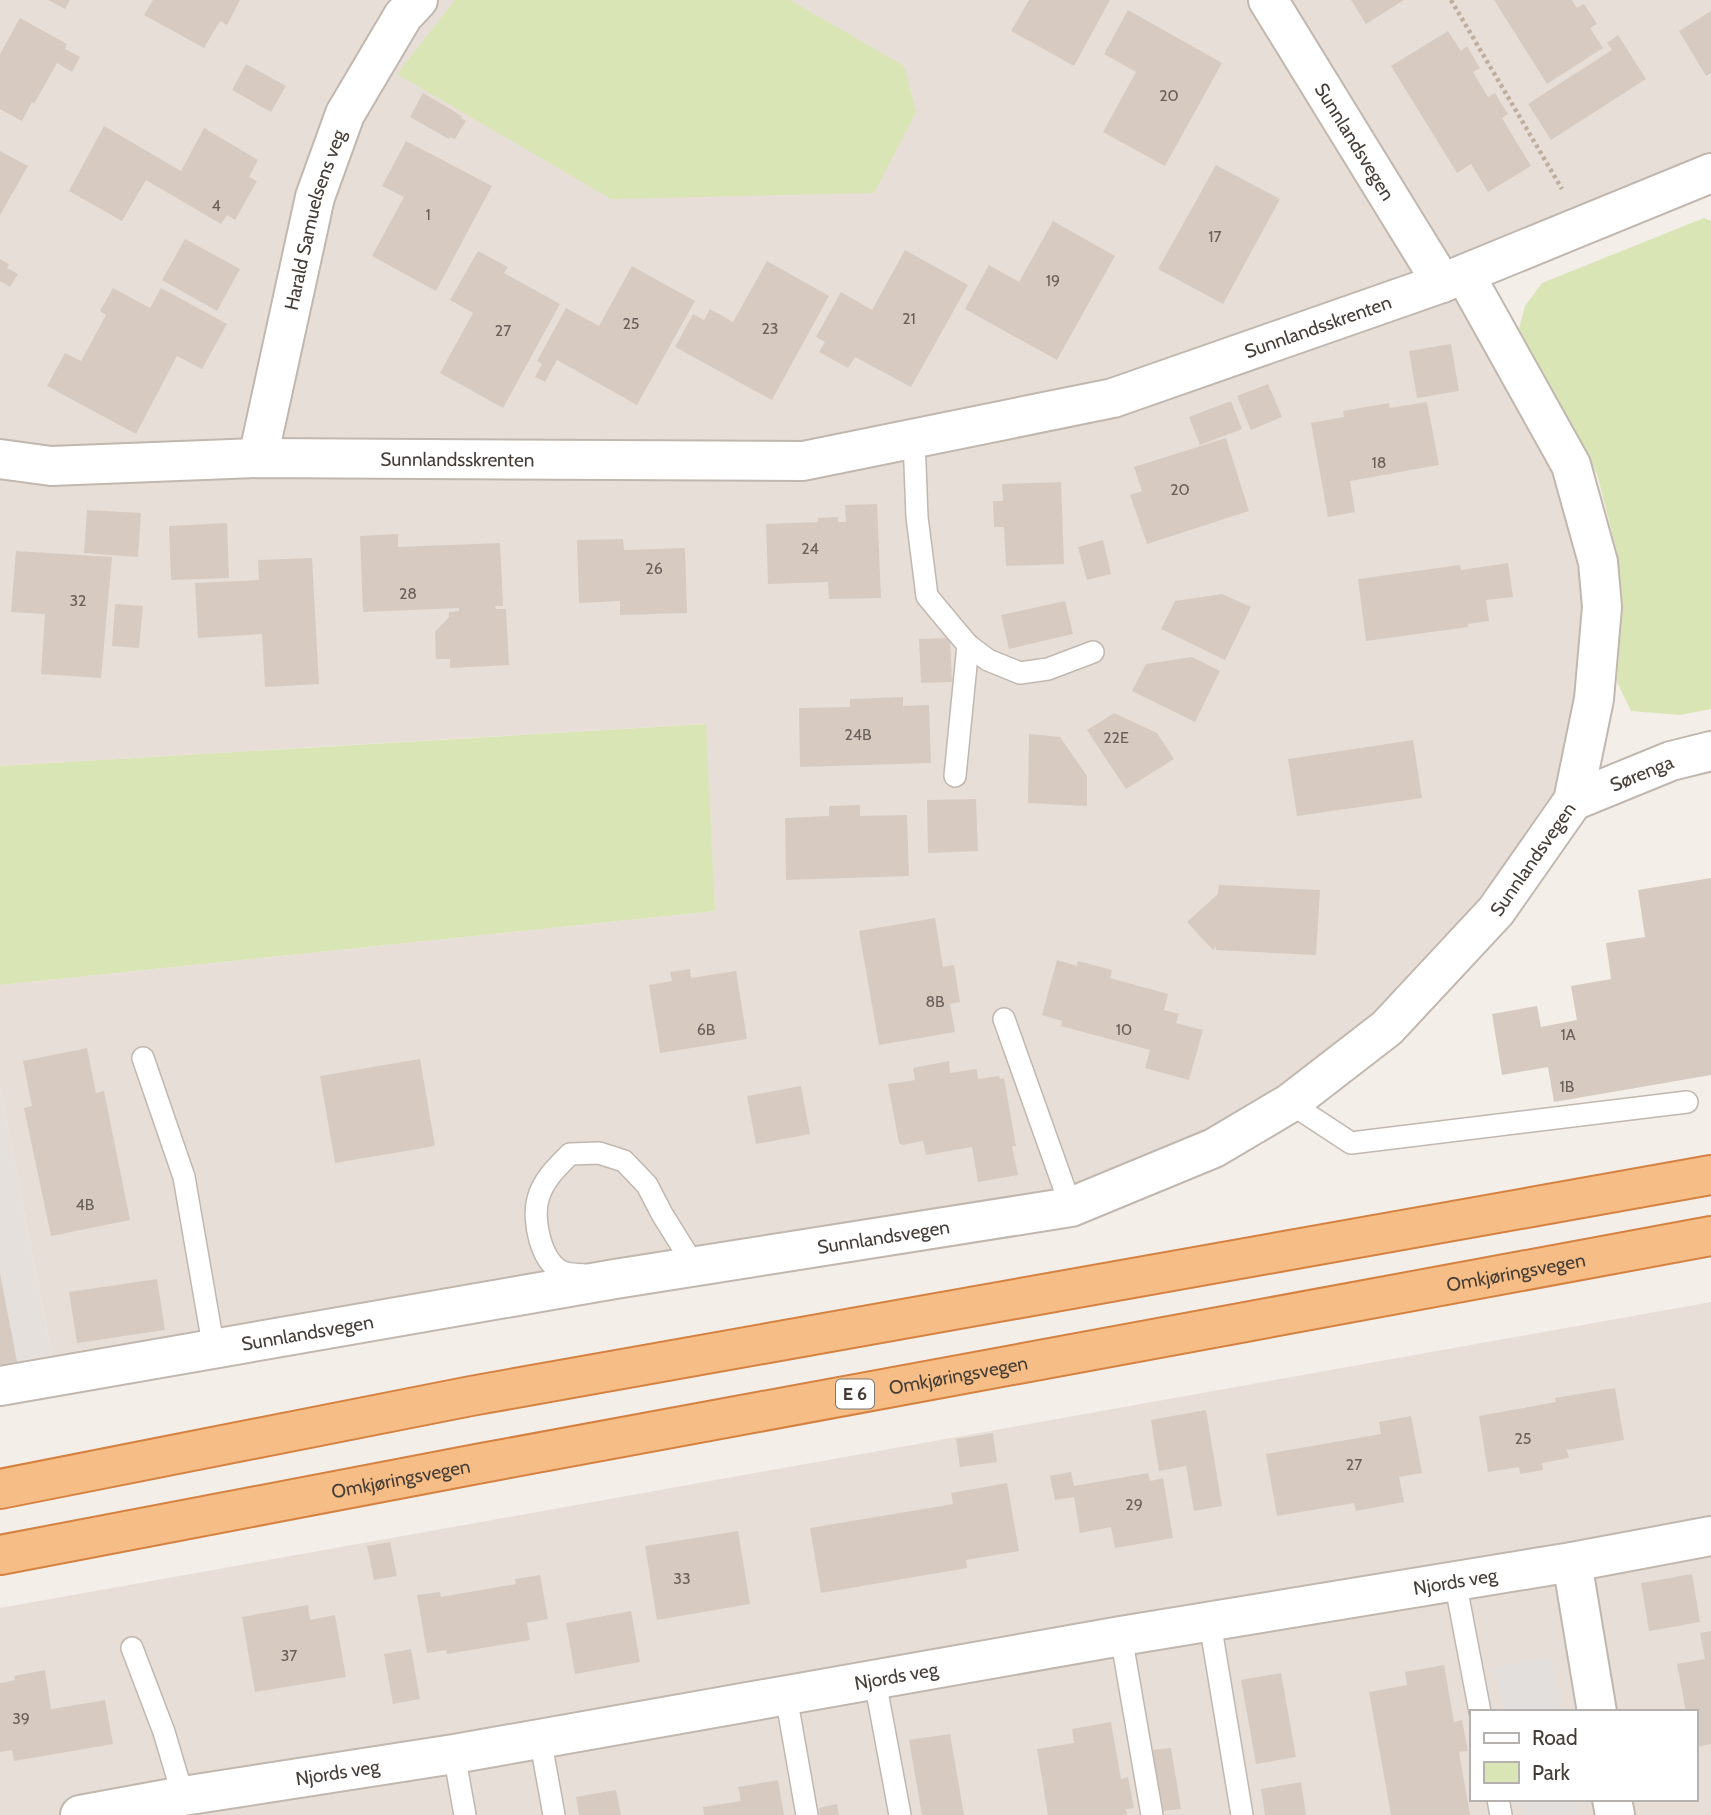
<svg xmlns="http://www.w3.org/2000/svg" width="1711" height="1815" font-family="Cabin,sans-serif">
	<rect width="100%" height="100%" fill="#f3eee8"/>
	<!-- residential -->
	<g fill="#e7dfd7" fill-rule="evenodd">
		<polygon points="0,0 1711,0 1711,182 1520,261 1483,289 1601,562 1587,764 1387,1028 1107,1193 56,1376 0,1088 0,985 715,911 705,724 0,766"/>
		<path d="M 1711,1302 L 1711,1815 L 0,1815 L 0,1608 ZM 1471,1712 L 1695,1712 L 1695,1799 L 1471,1799 Z"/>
	</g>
	<!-- industrial -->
	<polygon fill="#e6e0dd" points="0,1088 56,1376 0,1386"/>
	<!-- green -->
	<g fill="#d9e5b4">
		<polygon points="455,0 790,0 904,66 916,112 874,193 611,199 397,74"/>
		<polygon points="1704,218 1711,221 1711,709 1680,715 1631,711 1617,682 1622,608 1617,552 1597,474 1519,329 1525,306 1542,283"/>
		<polygon points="706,724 715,911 0,985 0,766"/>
	</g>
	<!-- parking -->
	<g fill="#e2dfdd">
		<polygon points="1551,1657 1561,1712 1504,1712 1495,1667"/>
		<polygon points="1522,1799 1577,1799 1579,1815 1525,1815"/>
	</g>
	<!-- building -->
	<g fill="#d7cac1">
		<polygon points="48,0 70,0 65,9"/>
		<polygon points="153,0 240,0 227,25 220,21 204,48 144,15"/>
		<polygon points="1029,0 1110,0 1074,66 1011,31"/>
		<polygon points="1351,0 1404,0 1366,24"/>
		<polygon points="1494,0 1572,0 1577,8 1584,4 1597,24 1590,28 1603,48 1547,84"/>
		<polygon points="1128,10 1222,63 1165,166 1103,132 1136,72 1104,54"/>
		<polygon points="1711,11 1711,73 1706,76 1679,31"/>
		<polygon points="20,18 67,44 65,49 80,57 72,72 57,63 34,104 32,102 22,121 0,109 0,54"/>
		<polygon points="1448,31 1461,51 1467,46 1480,68 1473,72 1488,97 1495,93 1508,114 1502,118 1531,166 1488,192 1471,164 1457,173 1391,66"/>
		<polygon points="1618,35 1646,79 1551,140 1528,104 1612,50 1607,43"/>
		<polygon points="246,64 286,86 271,112 232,90"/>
		<polygon points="423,93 462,116 461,118 466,121 455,139 450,137 449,139 410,117"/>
		<polygon points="104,126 181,171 204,128 258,160 249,177 257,181 235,220 227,215 221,224 146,180 122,221 69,191"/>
		<polygon points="406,141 492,186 436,291 372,256 404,197 382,186"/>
		<polygon points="0,151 28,166 0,215"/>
		<polygon points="1216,165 1280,199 1223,304 1158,269"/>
		<polygon points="1053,221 1115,256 1057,360 965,309 989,265 1019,282"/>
		<polygon points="185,239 240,269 217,311 162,280"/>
		<polygon points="905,250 968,285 911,387 855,357 848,368 819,352 825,342 816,337 841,292 872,310"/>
		<polygon points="478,251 508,267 504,273 560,304 503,408 440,373 473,313 450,300"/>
		<polygon points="0,259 9,264 7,268 18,274 10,287 0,281"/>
		<polygon points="767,261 829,296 772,400 675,347 693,314 704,320 710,309 733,322"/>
		<polygon points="632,266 695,301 637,405 557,360 545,382 535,377 542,364 537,361 566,308 599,326"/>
		<polygon points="113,288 150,308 161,288 227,324 202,369 177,356 136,434 47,386 65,353 81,361 106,315 100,311"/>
		<polygon points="1451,344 1459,391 1417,398 1409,351"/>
		<polygon points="1268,384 1282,417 1251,430 1237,396"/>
		<polygon points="1231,401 1242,429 1200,445 1189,417"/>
		<polygon points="1427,402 1439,465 1350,481 1355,512 1328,517 1311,423 1344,417 1343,411 1389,403 1390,408"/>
		<polygon points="1226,438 1249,511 1147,544 1130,495 1142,491 1134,467"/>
		<polygon points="1061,482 1064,564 1006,566 1004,527 994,527 993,501 1003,501 1002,484"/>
		<polygon points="877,504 881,598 829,599 828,582 768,584 766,524 818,522 818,518 838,517 838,522 846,522 845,505"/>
		<polygon points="87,510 141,513 138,557 84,553"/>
		<polygon points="227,523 229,578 171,580 169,526"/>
		<polygon points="398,534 398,547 500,543 503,606 495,606 496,609 506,609 509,665 450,668 450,659 436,659 435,632 449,617 449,612 459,611 459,608 363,612 360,536"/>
		<polygon points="623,539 624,550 685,548 687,613 620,615 620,601 579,603 577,540"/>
		<polygon points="1103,540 1111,574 1087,580 1078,547"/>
		<polygon points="16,551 112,557 101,678 41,674 45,614 11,612"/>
		<polygon points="312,558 319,684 265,687 262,634 198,638 195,583 259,580 258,560"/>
		<polygon points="1508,563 1513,597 1486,600 1489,621 1468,624 1468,627 1366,641 1358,579 1460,565 1461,570"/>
		<polygon points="1222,594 1251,607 1225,660 1161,629 1175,601"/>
		<polygon points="1065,601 1073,634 1009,649 1001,615"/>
		<polygon points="115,604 143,606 139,648 112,646"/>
		<polygon points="950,638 952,682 921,683 919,639"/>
		<polygon points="1192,657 1220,671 1195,722 1132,691 1146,664"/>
		<polygon points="903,697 903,706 929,705 931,763 800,767 799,708 850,707 850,699"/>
		<polygon points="1114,713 1157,733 1174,759 1126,789 1087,730"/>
		<polygon points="1029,734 1060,737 1087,776 1087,806 1028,803"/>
		<polygon points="1413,740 1422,798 1297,816 1288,759"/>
		<polygon points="976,799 978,851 928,853 927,800"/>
		<polygon points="860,805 860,816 907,815 909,876 786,880 785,818 829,816 829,806"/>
		<polygon points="1711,878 1711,1075 1554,1102 1548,1067 1502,1075 1492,1014 1537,1006 1541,1027 1577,1020 1571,986 1611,979 1606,943 1645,937 1638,890"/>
		<polygon points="1219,885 1320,890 1316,955 1216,950 1216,946 1213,950 1187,922 1218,894"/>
		<polygon points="935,918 943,967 954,965 960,1002 950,1004 955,1032 879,1045 859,931"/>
		<polygon points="1057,960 1077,966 1078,961 1112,970 1110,978 1168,994 1164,1010 1179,1014 1176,1023 1203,1030 1189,1080 1145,1068 1150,1050 1061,1026 1062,1021 1042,1015"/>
		<polygon points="690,969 691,978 736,971 747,1039 660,1053 649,985 672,981 670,972"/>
		<polygon points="87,1048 96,1093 104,1091 130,1220 51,1236 24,1108 32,1106 23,1061"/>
		<polygon points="420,1059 435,1146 335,1163 320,1076"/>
		<polygon points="949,1061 950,1073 977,1069 978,1079 999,1076 1000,1079 1004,1078 1016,1146 1012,1146 1018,1175 978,1182 972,1147 926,1155 923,1141 902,1145 899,1143 888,1084 915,1080 913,1068"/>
		<polygon points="801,1086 810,1134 756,1144 747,1096"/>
		<polygon points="0,1273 18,1367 0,1370"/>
		<polygon points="157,1279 165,1330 77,1343 69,1292"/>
		<polygon points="1615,1388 1624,1440 1567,1450 1569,1458 1542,1463 1543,1470 1520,1474 1519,1467 1488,1472 1479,1416 1556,1402 1555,1398"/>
		<polygon points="1206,1410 1222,1506 1194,1511 1186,1466 1159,1471 1151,1420"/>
		<polygon points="1411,1416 1422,1473 1399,1477 1404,1502 1356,1511 1354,1503 1277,1516 1266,1454 1381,1434 1379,1422"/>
		<polygon points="993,1433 997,1462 960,1467 956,1439"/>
		<polygon points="1071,1472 1074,1486 1148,1473 1150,1481 1163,1478 1173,1538 1115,1548 1111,1527 1080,1533 1074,1497 1055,1500 1050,1476"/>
		<polygon points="1007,1483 1019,1551 966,1560 967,1568 821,1593 810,1528 953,1504 951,1493"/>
		<polygon points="738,1531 750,1604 657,1620 645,1546"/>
		<polygon points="390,1542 397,1576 374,1580 367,1546"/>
		<polygon points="1692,1574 1700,1622 1649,1631 1641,1583"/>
		<polygon points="540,1575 548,1619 527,1623 530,1640 447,1654 446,1650 427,1653 417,1595 440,1592 441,1597 516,1584 515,1579"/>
		<polygon points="308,1605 310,1620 335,1615 346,1677 255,1692 242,1617"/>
		<polygon points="631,1611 640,1662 575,1674 566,1623"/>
		<polygon points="1711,1631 1711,1744 1695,1747 1695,1712 1686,1712 1677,1664 1705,1659 1700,1633"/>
		<polygon points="411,1649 420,1699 393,1704 384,1654"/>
		<polygon points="1444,1665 1454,1722 1462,1720 1468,1751 1459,1752 1470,1815 1391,1815 1369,1692 1407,1685 1405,1672"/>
		<polygon points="45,1670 51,1709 105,1700 113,1744 14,1761 12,1750 0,1752 0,1683 15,1680 14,1676"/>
		<polygon points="1281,1673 1296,1757 1256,1764 1241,1680"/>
		<polygon points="1111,1722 1121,1779 1128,1777 1134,1808 1126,1809 1127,1815 1048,1815 1037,1749 1074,1743 1072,1729"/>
		<polygon points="950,1734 964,1815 922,1815 909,1740"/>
		<polygon points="1171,1748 1181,1809 1163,1811 1152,1750"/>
		<polygon points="778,1780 784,1815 704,1815 703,1807 741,1801 738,1787"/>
		<polygon points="1301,1782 1306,1815 1265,1815 1261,1789"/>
		<polygon points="616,1790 621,1815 579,1815 576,1797"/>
		<polygon points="837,1804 839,1815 820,1815 819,1808"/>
	</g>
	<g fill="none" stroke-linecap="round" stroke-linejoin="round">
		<!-- service casing -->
		<g stroke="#c1b7ae" stroke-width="24">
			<g id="service">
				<polyline points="914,439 917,517 927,596 951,625 968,645 988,660 1020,673 1048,669 1093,652"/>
				<polyline points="955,776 968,645"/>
				<polyline points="1004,1019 1071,1207"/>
				<polyline points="143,1058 184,1177 214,1350"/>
				<polyline points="1290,1103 1351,1143 1687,1102"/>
				<path d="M 585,1275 C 579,1274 569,1275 563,1272 C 541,1263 532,1220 538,1199 C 543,1180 557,1167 570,1154 L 599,1153 L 624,1161 L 647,1185 L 662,1214 L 695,1267"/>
				<polyline points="1455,1581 1480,1712"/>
				<polyline points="1210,1623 1242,1815"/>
				<polyline points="1121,1636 1152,1815"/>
				<polyline points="132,1648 164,1732 183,1796"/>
				<polyline points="875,1681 900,1815"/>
				<polyline points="786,1696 807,1815"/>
				<polyline points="540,1738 554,1815"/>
				<polyline points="454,1754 465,1815"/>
				<polyline points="1498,1799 1501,1815"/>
			</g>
		</g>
		<!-- minor casing -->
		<g stroke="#c1b7ae" stroke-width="42">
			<g id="minor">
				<path id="s1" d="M 1268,0 L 1442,283"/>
				<path id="s2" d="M 258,458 L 315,197 L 345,114 L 403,16 L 418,0"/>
				<path id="s3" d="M 0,459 L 51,466 L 258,458 L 803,461 L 1113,398 L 1442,283 L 1711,173"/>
				<path id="s4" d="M 1573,801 L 1671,761 L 1711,751"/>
				<path id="s5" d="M 0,1386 L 615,1279 L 1071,1207 L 1214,1148 L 1290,1103 L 1387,1028 L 1496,911 L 1573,801 L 1594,699 L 1602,607 L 1598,562 L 1571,465 L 1465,275"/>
				<polyline points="1572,1562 1597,1712"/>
				<polyline points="1612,1799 1615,1815"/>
				<path id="s6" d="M 80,1815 L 183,1796 L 454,1754 L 1121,1636 L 1572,1562 L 1711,1536"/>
			</g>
		</g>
		<!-- trunk casing -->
		<g stroke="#d48141" stroke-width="42">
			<g id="trunk">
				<polyline points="0,1489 471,1396 1711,1175"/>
				<path id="s7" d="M 0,1555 L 482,1463 L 1711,1236"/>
			</g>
		</g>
		<!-- path -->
		<polyline stroke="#bfad9d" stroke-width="4.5" stroke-dasharray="3.5 3.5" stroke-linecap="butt" points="1451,0 1562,189"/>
		<!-- service -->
		<use href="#service" stroke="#fff" stroke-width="21"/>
		<!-- minor -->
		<use href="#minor" stroke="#fff" stroke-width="38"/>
		<!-- trunk -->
		<use href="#trunk" stroke="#f6be86" stroke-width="38"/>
	</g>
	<g text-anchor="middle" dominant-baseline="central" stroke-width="5" stroke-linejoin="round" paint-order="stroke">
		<!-- number labels -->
		<g font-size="16" fill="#6a605a">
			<text x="1169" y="95">20</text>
			<text x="216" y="205">4</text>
			<text x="428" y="214">1</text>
			<text x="1215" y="236">17</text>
			<text x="1053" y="280">19</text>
			<text x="909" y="318">21</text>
			<text x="631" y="323">25</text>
			<text x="770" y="328">23</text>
			<text x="503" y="330">27</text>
			<text x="1379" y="462">18</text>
			<text x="1180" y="489">20</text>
			<text x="810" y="548">24</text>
			<text x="654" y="568">26</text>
			<text x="408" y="593">28</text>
			<text x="78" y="600">32</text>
			<text x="858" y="734">24B</text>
			<text x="1116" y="737">22E</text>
			<text x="935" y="1001">8B</text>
			<text x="706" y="1029">6B</text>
			<text x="1124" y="1029">10</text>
			<text x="1568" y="1034">1A</text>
			<text x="1567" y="1086">1B</text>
			<text x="85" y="1204">4B</text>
			<text x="1523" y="1438">25</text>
			<text x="1354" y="1464">27</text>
			<text x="1134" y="1504">29</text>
			<text x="682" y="1578">33</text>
			<text x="289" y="1655">37</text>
			<text x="21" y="1718">39</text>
		</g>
		<!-- shield labels -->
		<rect fill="#fff" stroke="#7e7773" stroke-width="2" x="836" y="1379.5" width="38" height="29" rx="5"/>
		<g font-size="18" font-weight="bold" fill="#463d37">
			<text x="855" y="1394">E 6</text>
		</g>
		<!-- street labels -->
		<g font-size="19" fill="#463d37" stroke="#fff">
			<text stroke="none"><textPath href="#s1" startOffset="166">Sunnlandsvegen</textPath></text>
			<text stroke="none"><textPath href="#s2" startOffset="245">Harald Samuelsens veg</textPath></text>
			<text stroke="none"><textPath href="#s3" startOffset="1337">Sunnlandsskrenten</textPath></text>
			<text stroke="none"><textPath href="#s3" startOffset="458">Sunnlandsskrenten</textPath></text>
			<text stroke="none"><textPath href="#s4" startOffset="74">Sørenga</textPath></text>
			<text stroke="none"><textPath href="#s5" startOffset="1675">Sunnlandsvegen</textPath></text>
			<text stroke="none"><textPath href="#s5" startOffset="896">Sunnlandsvegen</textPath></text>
			<text stroke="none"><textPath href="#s7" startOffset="1542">Omkjøringsvegen</textPath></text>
			<text stroke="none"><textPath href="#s5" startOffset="312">Sunnlandsvegen</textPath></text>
			<text stroke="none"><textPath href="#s7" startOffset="975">Omkjøringsvegen</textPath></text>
			<text stroke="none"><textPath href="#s7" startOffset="408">Omkjøringsvegen</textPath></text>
			<text stroke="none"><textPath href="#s6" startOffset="1395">Njords veg</textPath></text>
			<text stroke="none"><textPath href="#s6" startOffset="828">Njords veg</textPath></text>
			<text stroke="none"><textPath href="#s6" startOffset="261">Njords veg</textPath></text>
		</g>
	</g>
	<!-- legend -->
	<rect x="1470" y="1710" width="228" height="91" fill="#ffffff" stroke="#b5b1af" stroke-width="2"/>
	<rect x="1484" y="1733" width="35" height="10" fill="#ffffff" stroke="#b5b1af" stroke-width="2"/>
	<text x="1532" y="1745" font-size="21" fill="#463d37">Road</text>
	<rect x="1484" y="1762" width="35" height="21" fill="#d9e5b4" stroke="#b5b1af" stroke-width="2"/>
	<text x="1532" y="1780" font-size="21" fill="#463d37">Park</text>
</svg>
